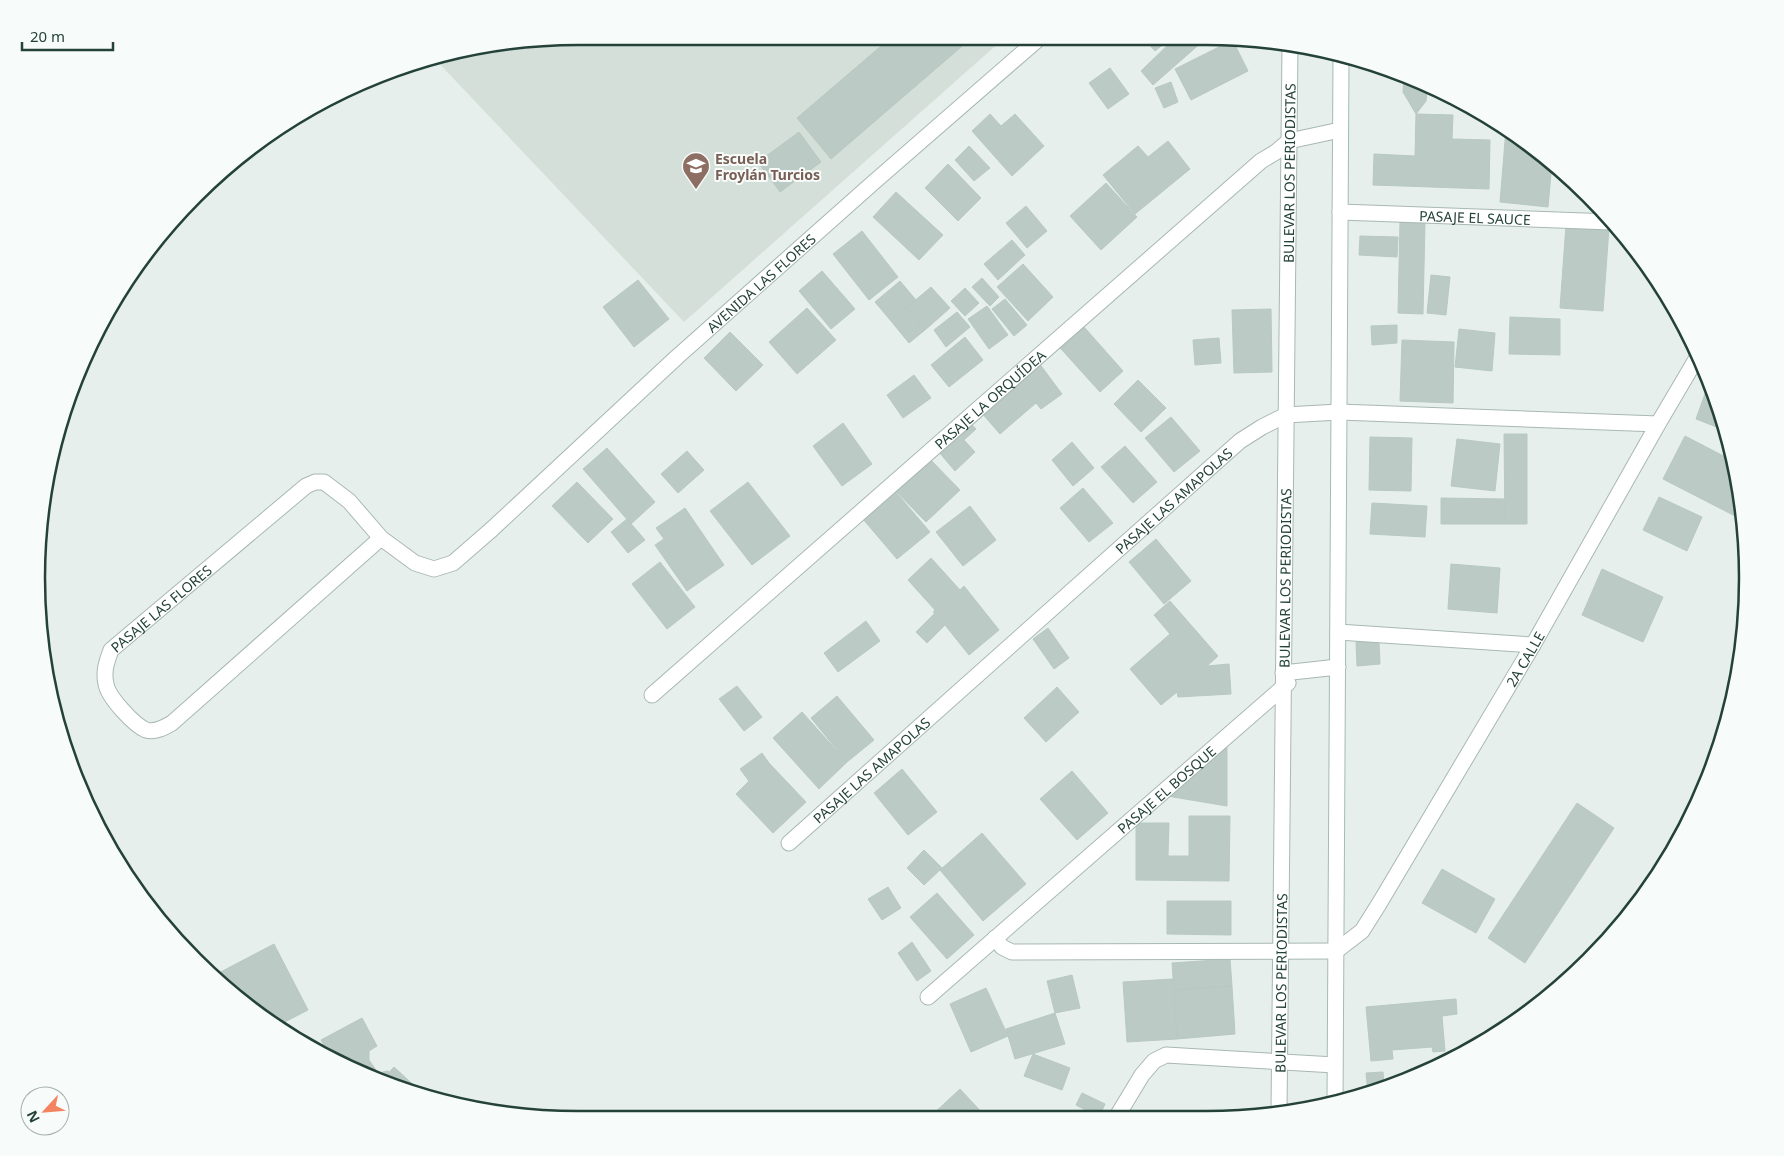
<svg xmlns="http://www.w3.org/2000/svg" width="1784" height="1156" font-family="'Noto Sans',sans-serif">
	<rect width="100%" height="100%" fill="#e6efeb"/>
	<!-- built -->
	<polygon fill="#d4dfda" points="507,41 1001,41 684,322 434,58"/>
	<!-- building -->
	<g fill="#bbcac4" stroke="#b8c9c2">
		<polygon points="887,41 968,41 831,159 797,118"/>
		<polygon points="1146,41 1167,41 1155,51"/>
		<polygon points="1172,41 1203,41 1153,85 1141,71"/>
		<polygon points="1231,41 1233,41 1248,71 1191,100 1175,69"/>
		<polygon points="1110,68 1129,94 1108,109 1089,83"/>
		<polygon points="1404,75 1414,78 1442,93 1427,92 1426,101 1416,114 1403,92"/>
		<polygon points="1171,82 1178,102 1164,108 1155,88"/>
		<polygon points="990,114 1001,126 1015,114 1044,146 1012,176 972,131"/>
		<polygon points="1416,114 1453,115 1452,139 1490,140 1489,189 1373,185 1374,154 1415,156"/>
		<polygon points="1506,129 1509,129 1552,162 1548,207 1500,202"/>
		<polygon points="799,132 821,162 780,192 758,162"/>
		<polygon points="1168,141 1190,169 1135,214 1103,175 1138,146 1148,157"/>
		<polygon points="969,146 990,168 974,181 955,160"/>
		<polygon points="948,164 981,198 958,221 925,188"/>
		<polygon points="1106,183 1137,217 1101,250 1070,216"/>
		<polygon points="896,192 943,235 919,260 873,217"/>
		<polygon points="1026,206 1047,231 1027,248 1006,223"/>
		<polygon points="1400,222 1425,223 1423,314 1398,313"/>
		<polygon points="1566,225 1609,228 1603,311 1560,308"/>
		<polygon points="862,231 898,277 869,300 833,254"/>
		<polygon points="1360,236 1398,237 1397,257 1359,255"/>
		<polygon points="1012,240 1025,255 998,280 984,264"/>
		<polygon points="1023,264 1053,297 1028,321 997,287"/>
		<polygon points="822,271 855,309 831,329 799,291"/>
		<polygon points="1431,275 1450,277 1446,315 1427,313"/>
		<polygon points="982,278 999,297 990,306 972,287"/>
		<polygon points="638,280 669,319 634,347 603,307"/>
		<polygon points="900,281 916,300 891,321 875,302"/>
		<polygon points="931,287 950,308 925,330 906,308"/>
		<polygon points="965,288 979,303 965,316 951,301"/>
		<polygon points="1005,299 1027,325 1014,336 992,309"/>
		<polygon points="987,306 1008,335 989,349 968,319"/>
		<polygon points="807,308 836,340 797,374 769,342"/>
		<polygon points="906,308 925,330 909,343 891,321"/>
		<polygon points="1271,309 1272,372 1234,373 1232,310"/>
		<polygon points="957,312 970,327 946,347 934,330"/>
		<polygon points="1510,317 1560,319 1560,355 1509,354"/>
		<polygon points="1077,319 1123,371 1100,392 1053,340"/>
		<polygon points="1397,325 1397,343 1372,345 1371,326"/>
		<polygon points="1459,329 1495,333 1492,371 1455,367"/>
		<polygon points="730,332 763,365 736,391 704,358"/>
		<polygon points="965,337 983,360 949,387 931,365"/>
		<polygon points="1219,338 1221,363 1195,365 1193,340"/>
		<polygon points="1402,340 1454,342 1453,403 1400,401"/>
		<polygon points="1033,355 1062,394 1041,409 1036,403 1000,434 974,404"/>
		<polygon points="914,375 931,398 903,418 887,395"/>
		<polygon points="1138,380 1166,408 1141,432 1114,404"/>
		<polygon points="1706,391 1712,393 1727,431 1696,419"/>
		<polygon points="965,417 976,429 964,440 975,452 955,471 933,445"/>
		<polygon points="1171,417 1200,451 1174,472 1145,438"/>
		<polygon points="843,423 872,464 842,486 813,446"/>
		<polygon points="1504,434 1527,434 1527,524 1505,524"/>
		<polygon points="1685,436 1733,461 1740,506 1735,516 1663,479"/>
		<polygon points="1370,437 1412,438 1411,491 1369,490"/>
		<polygon points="1457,439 1500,444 1495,491 1451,486"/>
		<polygon points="1072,442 1094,468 1073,486 1052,460"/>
		<polygon points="1125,446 1157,482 1133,503 1101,467"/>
		<polygon points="607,448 655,502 631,524 583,469"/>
		<polygon points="687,451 704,470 678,493 661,474"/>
		<polygon points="923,452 960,490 926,522 889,484"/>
		<polygon points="577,482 613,519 588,543 552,506"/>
		<polygon points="748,482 790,536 752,565 710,511"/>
		<polygon points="889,484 930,532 897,559 857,512"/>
		<polygon points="1083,488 1113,523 1089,542 1060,508"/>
		<polygon points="1659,497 1702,517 1687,551 1643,530"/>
		<polygon points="1441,498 1505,499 1505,524 1441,524"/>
		<polygon points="1372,503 1427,506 1425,537 1370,534"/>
		<polygon points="970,506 996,540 963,566 936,532"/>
		<polygon points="685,508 724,565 687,591 655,545 664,539 656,528"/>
		<polygon points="627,519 645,540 628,553 611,532"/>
		<polygon points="1156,539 1191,581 1164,604 1129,562"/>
		<polygon points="931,558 960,590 964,586 999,630 969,655 945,625 927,643 916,632 935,613 933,612 935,610 908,580"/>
		<polygon points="660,562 695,607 667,629 632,584"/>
		<polygon points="1451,564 1500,568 1497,613 1448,609"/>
		<polygon points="1602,569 1663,597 1643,642 1582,615"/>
		<polygon points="1170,601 1218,656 1207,666 1229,664 1231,694 1178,697 1177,692 1161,705 1130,669 1170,634 1154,615"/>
		<polygon points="866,621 880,641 838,672 824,653"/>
		<polygon points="1048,628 1069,658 1054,669 1033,639"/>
		<polygon points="1379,641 1380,664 1357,666 1356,642"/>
		<polygon points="737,686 762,717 744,731 719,699"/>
		<polygon points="1057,687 1079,712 1046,742 1024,718"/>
		<polygon points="837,696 874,740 847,762 811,718"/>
		<polygon points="802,712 847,762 819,789 773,738"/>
		<polygon points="1227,741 1227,806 1167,796"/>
		<polygon points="762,753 769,763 806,802 773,833 736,794 749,781 740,769"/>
		<polygon points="902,769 937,812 908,835 874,793"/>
		<polygon points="1072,771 1108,813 1077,840 1040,799"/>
		<polygon points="1577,803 1614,828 1525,963 1488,938"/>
		<polygon points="1189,816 1230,816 1229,881 1136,880 1136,823 1169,823 1168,856 1189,856"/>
		<polygon points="982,833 1026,884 983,921 940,870"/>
		<polygon points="924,850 942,868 924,885 907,868"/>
		<polygon points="1442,869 1495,899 1476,933 1422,903"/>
		<polygon points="888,887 901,908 882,920 868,899"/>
		<polygon points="937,893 974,935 947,959 910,917"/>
		<polygon points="1167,901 1231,901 1231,935 1167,934"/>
		<polygon points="912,942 931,971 917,981 898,953"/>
		<polygon points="274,944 308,1010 275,1027 221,985 213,976"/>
		<polygon points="1230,959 1232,986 1174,990 1172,963"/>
		<polygon points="1072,975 1080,1008 1055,1013 1047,981"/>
		<polygon points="1173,979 1177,1039 1127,1042 1123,982"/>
		<polygon points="1232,986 1235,1034 1177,1039 1174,990"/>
		<polygon points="986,988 1008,1036 971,1052 950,1004"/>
		<polygon points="1456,999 1457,1014 1442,1016 1445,1051 1433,1052 1432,1047 1392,1050 1393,1059 1371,1061 1366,1007"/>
		<polygon points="1055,1013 1065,1044 1015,1059 1006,1029"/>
		<polygon points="362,1018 377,1046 369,1051 369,1060 378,1073 388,1071 391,1077 383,1082 370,1078 343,1064 340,1059 337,1060 331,1057 321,1040"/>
		<polygon points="1033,1054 1070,1068 1062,1090 1024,1076"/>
		<polygon points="394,1067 421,1092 381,1081"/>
		<polygon points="1383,1072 1384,1087 1368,1093 1366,1073"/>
		<polygon points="960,1089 986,1117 932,1117 931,1116"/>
		<polygon points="1082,1093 1105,1104 1099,1117 1076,1105"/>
	</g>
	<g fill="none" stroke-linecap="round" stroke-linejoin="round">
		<!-- lane casing -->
		<g stroke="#a8b8b2" stroke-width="17">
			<g id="lane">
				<path id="s1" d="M 1340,212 L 1611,222"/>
				<path id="s2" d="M 381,538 L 172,723 C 165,727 155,733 146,730 C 134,725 108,697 106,684 C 103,671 107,661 111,650 L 306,486 L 315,482 L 324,482 L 349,501 L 381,538 L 415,563 L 434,569 L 453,563 L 491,530"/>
				<polyline points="1338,632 1533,645"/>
				<path id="s3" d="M 652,695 L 1261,161 L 1276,152 L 1289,141 L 1340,130"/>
				<path id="s4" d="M 789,843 L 1240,441 L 1262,427 L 1286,415 L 1339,412 L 1658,424"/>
				<polyline points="995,938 1002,947 1012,952 1336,951"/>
				<path id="s5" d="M 928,997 L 1288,683 L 1283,673 L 1338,667"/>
			</g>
		</g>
		<!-- street casing -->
		<g stroke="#a8b8b2" stroke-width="17">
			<g id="street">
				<path id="s6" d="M 491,530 L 677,357 L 874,182 L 1036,41"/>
				<path id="s7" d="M 1336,951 L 1362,931 L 1379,904 L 1533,645 L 1658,424 L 1698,356"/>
				<path id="s8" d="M 1279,1112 L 1290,44"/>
				<polyline points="1116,1118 1142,1075 1154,1061 1166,1055 1335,1065"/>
			</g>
		</g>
		<!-- secondary casing -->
		<g stroke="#a4bbb3" stroke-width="17">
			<polyline id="secondary" points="1335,1103 1341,58"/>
		</g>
		<!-- lane -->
		<use href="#lane" stroke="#fff" stroke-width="15"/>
		<!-- street -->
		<use href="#street" stroke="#fff" stroke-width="15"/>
		<!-- secondary -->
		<use href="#secondary" stroke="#fff" stroke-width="15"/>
	</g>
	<!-- icons -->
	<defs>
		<g id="school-pin" transform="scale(1.4375)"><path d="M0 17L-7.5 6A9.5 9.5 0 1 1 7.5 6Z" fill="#8d6e63" stroke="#f7fbf9"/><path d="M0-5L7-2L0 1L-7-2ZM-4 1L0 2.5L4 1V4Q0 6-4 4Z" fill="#fff"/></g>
	</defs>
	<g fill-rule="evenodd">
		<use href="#school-pin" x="696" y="166"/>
	</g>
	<g text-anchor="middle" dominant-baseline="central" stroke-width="4" stroke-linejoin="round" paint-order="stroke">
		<!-- education labels -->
		<g font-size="14" font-weight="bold" fill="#785e54" stroke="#f7fbf9" text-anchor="start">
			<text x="715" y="158">Escuela<tspan x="715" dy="16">Froylán Turcios</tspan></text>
		</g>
		<!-- street labels -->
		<g font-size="14" fill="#24423a" stroke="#f7fbf9">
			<text stroke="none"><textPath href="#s8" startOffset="939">BULEVAR LOS PERIODISTAS</textPath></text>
			<text stroke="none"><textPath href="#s1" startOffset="135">PASAJE EL SAUCE</textPath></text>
			<text stroke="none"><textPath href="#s6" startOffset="366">AVENIDA LAS FLORES</textPath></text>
			<text stroke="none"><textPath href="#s3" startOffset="449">PASAJE LA ORQUÍDEA</textPath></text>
			<text stroke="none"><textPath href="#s4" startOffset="515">PASAJE LAS AMAPOLAS</textPath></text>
			<text stroke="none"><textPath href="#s8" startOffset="534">BULEVAR LOS PERIODISTAS</textPath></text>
			<text stroke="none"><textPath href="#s2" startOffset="469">PASAJE LAS FLORES</textPath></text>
			<text stroke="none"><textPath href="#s7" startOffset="350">2A CALLE</textPath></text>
			<text stroke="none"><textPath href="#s4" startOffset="110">PASAJE LAS AMAPOLAS</textPath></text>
			<text stroke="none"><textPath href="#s5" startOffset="316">PASAJE EL BOSQUE</textPath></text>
			<text stroke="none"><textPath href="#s8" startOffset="129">BULEVAR LOS PERIODISTAS</textPath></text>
		</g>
	</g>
	<!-- crop -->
	<path d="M0 0H1784V1156H0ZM578 45H1206A533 533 0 0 1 1739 578V578A533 533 0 0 1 1206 1111H578A533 533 0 0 1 45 578V578A533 533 0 0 1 578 45Z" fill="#f7fbf9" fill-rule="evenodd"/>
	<path fill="none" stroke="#24423a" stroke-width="2.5" d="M578 45H1206A533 533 0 0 1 1739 578V578A533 533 0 0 1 1206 1111H578A533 533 0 0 1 45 578V578A533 533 0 0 1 578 45Z"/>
	<!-- north arrow -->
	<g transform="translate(45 1111) rotate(244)"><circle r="24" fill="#f7fbf9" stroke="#a3b1ad"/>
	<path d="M0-4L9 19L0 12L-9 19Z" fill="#f4845f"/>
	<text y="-8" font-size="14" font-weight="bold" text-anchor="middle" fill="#24423a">N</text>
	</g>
	<!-- scale -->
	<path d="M22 42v8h91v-8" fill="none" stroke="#24423a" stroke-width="2.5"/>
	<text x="30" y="42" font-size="15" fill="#24423a" stroke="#f7fbf9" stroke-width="4" paint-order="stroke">20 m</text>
</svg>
